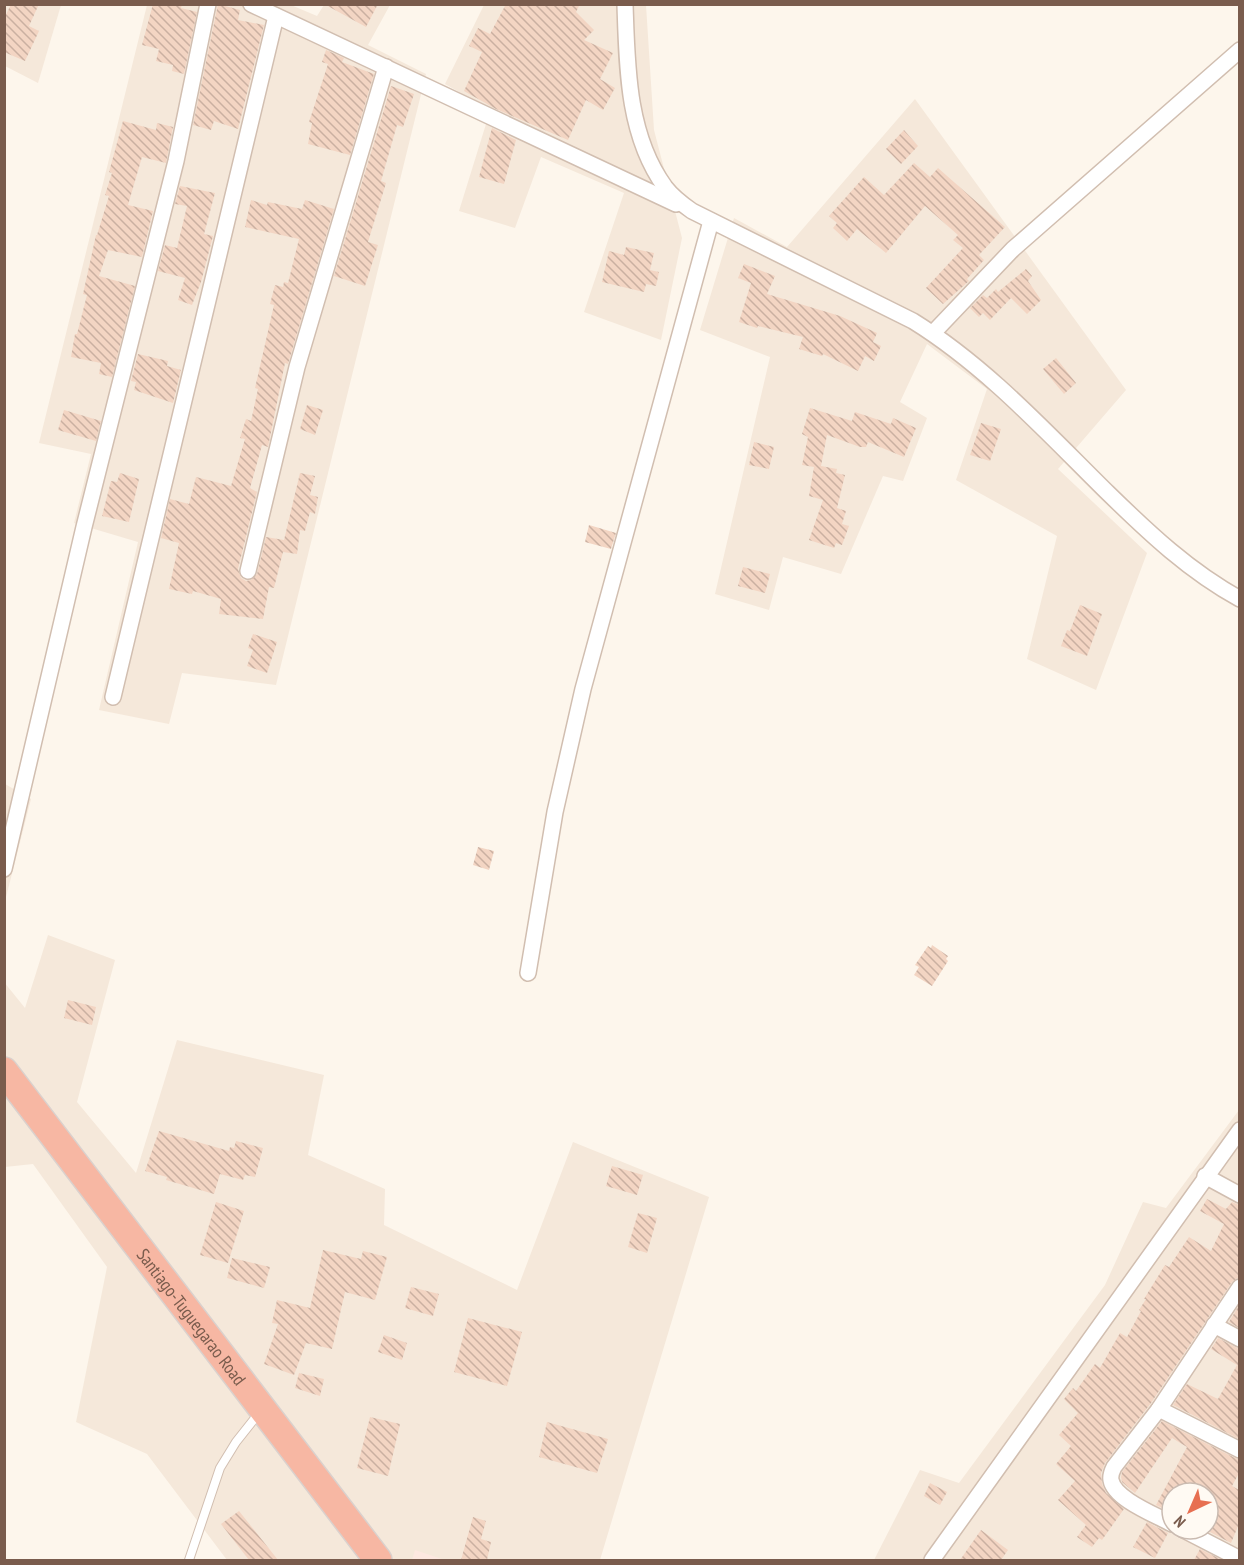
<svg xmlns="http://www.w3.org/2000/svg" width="1244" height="1565" font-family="'PT Sans Narrow',sans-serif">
	<defs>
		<pattern id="building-back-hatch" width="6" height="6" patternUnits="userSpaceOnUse" patternTransform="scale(1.5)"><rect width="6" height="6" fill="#f3d5c3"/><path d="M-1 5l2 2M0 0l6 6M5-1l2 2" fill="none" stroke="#cab0a1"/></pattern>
	</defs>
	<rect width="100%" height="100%" fill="#fdf6ec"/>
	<!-- residential -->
	<g fill="#f5e8da" fill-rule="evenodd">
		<polygon points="4,5 61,5 38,83 5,66"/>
		<polygon points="147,5 291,5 317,16 324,5 390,5 368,45 426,74 276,685 182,673 169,724 99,710 138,542 74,523 91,454 39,443"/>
		<polygon points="484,5 646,5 654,130 682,238 661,340 584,312 624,193 541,157 515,228 459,211 486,124 486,107 445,84"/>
		<polygon points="915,99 1126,390 1058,469 1147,553 1096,690 1027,659 1057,536 956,480 987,389 927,344 900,402 927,418 903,481 883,476 841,574 783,557 769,610 715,594 770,357 700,330 734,218 787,247"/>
		<polygon points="5,784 31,799 5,901"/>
		<polygon points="48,935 115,960 77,1102 136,1173 177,1040 324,1075 308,1155 385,1189 384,1225 517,1290 573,1142 709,1197 600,1560 227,1560 147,1454 76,1422 107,1267 33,1164 5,1167 4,982 25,1008"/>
		<path d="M 1239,1110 L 1239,1560 L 874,1560 L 920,1470 L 959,1483 L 1105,1285 L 1143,1202 L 1166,1208 ZM 1172,1493 L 1208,1493 L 1208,1529 L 1172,1529 Z"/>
	</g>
	<!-- commercial -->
	<polygon fill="#fde8e0" points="415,1550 445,1560 412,1560"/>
	<!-- building -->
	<g fill="url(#building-back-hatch)">
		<polygon points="11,4 39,4 29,26 39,31 25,61 4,52 4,19"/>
		<polygon points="153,4 182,4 181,8 197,12 184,74 172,71 173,65 156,61 159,49 142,45"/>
		<polygon points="218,4 240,10 238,20 264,25 238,129 214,121 211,130 193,125"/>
		<polygon points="324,4 378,4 366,27"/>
		<polygon points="506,4 580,4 576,12 594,30 584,40 613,53 600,79 615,88 603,110 586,100 568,140 496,109 464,91 482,52 469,46 478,28 490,34"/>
		<polygon points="326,50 344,58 342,62 374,74 350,155 308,144 312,123 309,122 328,64 322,62"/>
		<polygon points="391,86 414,94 403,127 397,125 381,181 386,183 368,242 378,245 365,286 334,276"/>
		<polygon points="123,121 156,130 157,123 173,127 166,163 142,157 128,205 153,211 142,257 108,250 99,276 135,286 112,377 99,374 101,363 71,357 75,334 77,334 87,295 83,294 96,235 97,235 109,196 105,195 112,173 109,172"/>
		<polygon points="492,128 516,140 504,184 479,177"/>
		<polygon points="904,130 918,146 901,164 886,149"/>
		<polygon points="914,163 930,177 938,168 1005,227 979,255 984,260 967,279 969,281 943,304 926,288 963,248 953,240 958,235 925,206 886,253 857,229 847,241 833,228 837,223 829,216 864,177 884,195"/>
		<polygon points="180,186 215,193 204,234 213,236 201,282 192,305 178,300 185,278 158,271 165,245 177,248 187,206 175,204"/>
		<polygon points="251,200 267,205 268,202 302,209 305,200 334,209 288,364 285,363 268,447 262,445 250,488 257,492 238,569 241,578 246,581 251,580 257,574 266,537 284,540 300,473 315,476 310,495 318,497 315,514 310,512 305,531 300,530 297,554 283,552 274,588 269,587 263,619 219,614 221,599 193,591 192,594 169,589 179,543 161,538 170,499 189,504 196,477 231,486 245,439 240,438 246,419 251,421 258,389 255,388 274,305 270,304 275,285 283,287 284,282 288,283 299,239 245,227"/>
		<polygon points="626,247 654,253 650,270 659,272 656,286 646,284 644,292 602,282 609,251 624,255"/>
		<polygon points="744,264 775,276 767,294 840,316 877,333 873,342 881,346 874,361 865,356 858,371 823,354 822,356 799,349 803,337 758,326 757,328 739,322 751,283 738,278"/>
		<polygon points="1026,269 1032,276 1028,281 1041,300 1027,314 1011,298 990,320 983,313 979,317 970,308 983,295 987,298 996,289 998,292"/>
		<polygon points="138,354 168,361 167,366 181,370 173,403 134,390 136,382 131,381"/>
		<polygon points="1056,358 1076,383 1064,394 1043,369"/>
		<polygon points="307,405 323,410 315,435 300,429"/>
		<polygon points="810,408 852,421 855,412 891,424 893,418 916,428 904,457 868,442 866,447 860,447 827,435 821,466 837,469 836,473 845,475 837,508 846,511 842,524 849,526 842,545 836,543 834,548 809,540 823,500 809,496 814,467 802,465 808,437 802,434"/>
		<polygon points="64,410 101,421 96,441 58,430"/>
		<polygon points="981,423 1001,429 990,461 970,455"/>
		<polygon points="754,442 774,447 769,469 749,465"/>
		<polygon points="120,473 139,479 129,522 102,516 111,481 117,482"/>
		<polygon points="589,525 616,533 611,549 585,542"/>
		<polygon points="743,567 770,574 765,593 738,586"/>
		<polygon points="1080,605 1102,614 1087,656 1061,646 1067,630 1070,631"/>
		<polygon points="253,634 277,642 267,673 247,666 253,650 248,648"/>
		<polygon points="478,847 494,851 489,870 473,865"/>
		<polygon points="932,945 948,956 946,959 948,961 932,986 914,975 919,967 915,965 928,946 931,948"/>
		<polygon points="68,1000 96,1007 92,1025 64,1018"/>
		<polygon points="159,1131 229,1151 230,1147 234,1148 236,1141 263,1148 255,1177 245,1175 243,1180 220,1174 214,1194 166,1180 167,1177 145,1171"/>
		<polygon points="612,1166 643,1175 637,1195 606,1186"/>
		<polygon points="1207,1199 1226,1209 1232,1202 1239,1205 1239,1277 1232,1282 1151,1403 1105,1463 1101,1473 1102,1484 1106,1493 1124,1509 1102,1540 1099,1538 1092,1547 1077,1537 1086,1525 1058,1500 1075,1481 1056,1464 1071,1446 1059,1435 1078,1413 1064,1399 1073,1388 1076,1391 1095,1364 1100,1368 1120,1333 1127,1337 1141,1311 1139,1310 1146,1299 1144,1299 1165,1265 1169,1267 1189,1237 1211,1251 1224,1224 1200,1211"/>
		<polygon points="216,1202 244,1211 228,1263 200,1255"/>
		<polygon points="638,1213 657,1218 647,1253 628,1247"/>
		<polygon points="323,1250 361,1259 363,1251 387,1257 375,1300 345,1292 332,1349 306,1343 294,1375 264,1364 278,1324 272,1323 277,1300 310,1308"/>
		<polygon points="232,1258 270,1267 264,1288 227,1278"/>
		<polygon points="411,1287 439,1294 433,1316 405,1308"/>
		<polygon points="1239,1305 1239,1328 1229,1322"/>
		<polygon points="468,1318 522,1332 507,1386 454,1372"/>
		<polygon points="384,1335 407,1343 402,1360 378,1352"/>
		<polygon points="1218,1338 1239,1349 1239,1439 1173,1405 1187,1384 1218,1399 1237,1365 1211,1349"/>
		<polygon points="299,1373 324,1379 320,1396 295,1388"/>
		<polygon points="370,1417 400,1424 388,1476 357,1468"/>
		<polygon points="1162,1421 1239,1460 1239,1473 1232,1486 1239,1490 1239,1524 1231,1543 1208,1531 1208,1493 1172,1493 1172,1513 1156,1505 1187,1447 1172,1438 1135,1493 1122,1482 1121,1477 1122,1472"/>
		<polygon points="547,1422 608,1439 597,1473 539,1457"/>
		<polygon points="930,1483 947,1492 940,1505 924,1496"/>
		<polygon points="239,1511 278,1560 249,1560 221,1524"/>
		<polygon points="473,1517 486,1521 481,1539 491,1542 487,1560 461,1560"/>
		<polygon points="1147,1522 1168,1533 1155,1558 1133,1547"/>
		<polygon points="981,1530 1008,1550 1001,1560 960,1560"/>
		<polygon points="1200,1549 1222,1560 1194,1560"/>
	</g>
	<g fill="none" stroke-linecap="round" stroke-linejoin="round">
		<!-- lane casing -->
		<g stroke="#d1beb0" stroke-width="10">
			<polyline id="lane" points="189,1560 220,1468 236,1442 259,1413"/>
		</g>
		<!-- street casing -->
		<g stroke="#d1beb0" stroke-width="18">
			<g id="street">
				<polyline points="251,4 676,204"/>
				<path d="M 625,4 C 627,65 627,135 665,187 C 672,196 682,204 692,211 L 913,321 C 987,367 1046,432 1108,493 C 1149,533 1189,571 1240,599"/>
				<polyline points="933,333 1013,249 1240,50"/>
				<polyline points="248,571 297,367 386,67"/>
				<polyline points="113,697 276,16"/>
				<polyline points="4,869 84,527 176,161 208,4"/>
				<polyline points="528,973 555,812 583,689 711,221"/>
				<polyline points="1205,1176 1240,1195"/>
				<polyline points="1214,1325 1240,1339"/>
				<polyline points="1159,1409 1240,1450"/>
				<path d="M 1172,1524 C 1156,1515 1114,1499 1111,1480 C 1110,1475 1112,1471 1114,1467 L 1159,1409 L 1240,1287"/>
				<polyline points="1182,1529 1240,1559"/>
				<polyline points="932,1560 1240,1130"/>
			</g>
		</g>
		<!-- highway casing -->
		<g stroke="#dad1cd" stroke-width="30">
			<g id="highway">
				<path id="s1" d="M 4,1071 L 378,1560"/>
			</g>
		</g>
		<!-- lane -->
		<use href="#lane" stroke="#fff" stroke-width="8"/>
		<!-- street -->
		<use href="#street" stroke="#fff" stroke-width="15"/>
		<!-- highway -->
		<use href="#highway" stroke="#f7b7a3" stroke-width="27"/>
	</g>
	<g text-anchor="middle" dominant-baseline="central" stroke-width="4.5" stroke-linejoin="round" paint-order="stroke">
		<!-- street labels -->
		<g font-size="18" fill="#7a5c4d" stroke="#fffaf3">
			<text stroke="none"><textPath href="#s1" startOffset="309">Santiago-Tuguegarao Road</textPath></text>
		</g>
	</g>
	<!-- border -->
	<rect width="1244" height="1565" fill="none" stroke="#7a5c4d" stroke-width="12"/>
	<!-- north arrow -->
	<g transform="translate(1190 1511) rotate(224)"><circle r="28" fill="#fffaf3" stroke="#cabbb1" stroke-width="1.5"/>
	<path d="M0-4.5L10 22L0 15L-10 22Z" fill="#e76f51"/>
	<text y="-9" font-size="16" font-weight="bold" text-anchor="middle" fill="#7a5c4d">N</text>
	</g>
</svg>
